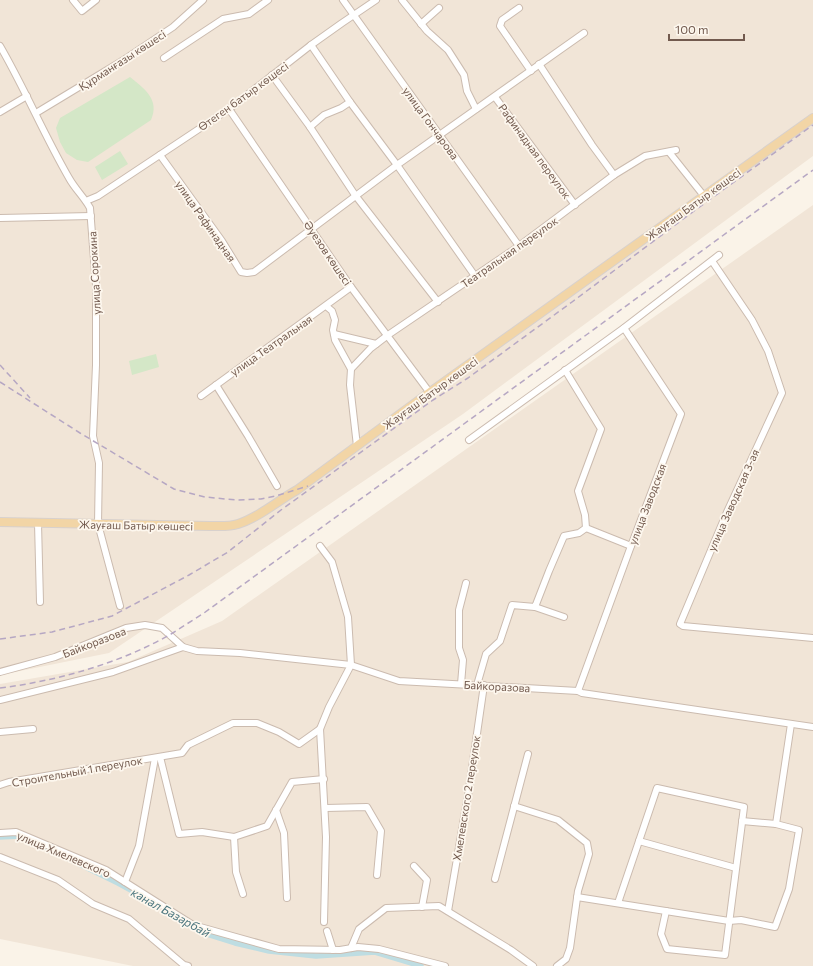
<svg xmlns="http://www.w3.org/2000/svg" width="813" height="966" font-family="Commissioner,sans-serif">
	<rect width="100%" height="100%" fill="#faf3e8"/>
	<!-- residential -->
	<g fill="#f1e5d7">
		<polygon points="0,0 813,0 813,156 463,414 109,653 0,675"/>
		<polygon points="813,205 813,966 133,966 0,939 0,684 128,662 222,621"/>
	</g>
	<!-- green -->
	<g fill="#d4e7c7">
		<path d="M 130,77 C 145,89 160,100 151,120 L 88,162 L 77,160 L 66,153 L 60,142 L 56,128 L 60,118 Z"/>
		<polygon points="120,151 128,164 102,180 95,167"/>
		<polygon points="156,354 159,367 132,375 129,361"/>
	</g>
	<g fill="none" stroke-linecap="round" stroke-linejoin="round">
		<!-- canal -->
		<g stroke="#bedde2" stroke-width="5.5">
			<polyline points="0,837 20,836 23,837"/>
			<polyline points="47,848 118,883 140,895"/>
			<polyline points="192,926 203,933 235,943 269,951 316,956 375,952 421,966"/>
		</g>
		<!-- minor casing -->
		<g stroke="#cbbbaf" stroke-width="8">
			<g id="minor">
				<polyline points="73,0 82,11 96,0"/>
				<polyline points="343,0 519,246"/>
				<polyline points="402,0 427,31 448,50 464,75 467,91 476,109"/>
				<polyline points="519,8 502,20 500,26 531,71"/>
				<polyline points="421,24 439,8"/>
				<polyline points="311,45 350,102 397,165 475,276"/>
				<path d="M 0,46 C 25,89 44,135 69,178 C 75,189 84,197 90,208 L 96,285 L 96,365 L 93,436 L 99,463 L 98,524 L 120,606"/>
				<polyline points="164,58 223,19 249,14 268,0"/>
				<polyline points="539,64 592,145 614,175"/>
				<polyline points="272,75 310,127 355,195 438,302"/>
				<polyline points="495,97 575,205"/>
				<polyline points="229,109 351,287 430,393"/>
				<polyline points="0,112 27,96"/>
				<polyline points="36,113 122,61 173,27 203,0"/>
				<polyline points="310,127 324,115 341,108 350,102"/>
				<polyline points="669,152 704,196"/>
				<polyline points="160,155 222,241 241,272 247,273 254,272 397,165 584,33"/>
				<polyline points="86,201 98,196 229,109 311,45 342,23 376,0"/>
				<polyline points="0,218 91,216"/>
				<polyline points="712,261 752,320 768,351 782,393 727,512 680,624 683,626 813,638"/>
				<polyline points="326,306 332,311 335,320 333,330 335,340 351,369 350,385 357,446"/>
				<polyline points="334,334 376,344"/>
				<polyline points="351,369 371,348 388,335 519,246 614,175 645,156 676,150"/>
				<polyline points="216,385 248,436 277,486"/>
				<polyline points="201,396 351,287"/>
				<polyline points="469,440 624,328 719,255"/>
				<polyline points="38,523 40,602"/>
				<polyline points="586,528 631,546"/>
				<polyline points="320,546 332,562 348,617 351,665 329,707 320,729 326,837 324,922"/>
				<polyline points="535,607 564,617"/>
				<polyline points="0,672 55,657 126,628 145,625 162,628 183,647 197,651 240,653 351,665 399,681 578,691 582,693 813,727"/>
				<polyline points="461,684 463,660 459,648 459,610 466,583"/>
				<polyline points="477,685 486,654 500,641 512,605 535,607 549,571 564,536 579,533 586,528 585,515 578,491 601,429 565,370"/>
				<polyline points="578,691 631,546 681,414 624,328"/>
				<polyline points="0,700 113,672 183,647"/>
				<polyline points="0,732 33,729"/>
				<polyline points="160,757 179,834 202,832 234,837 267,826 292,782 324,779"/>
				<polyline points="0,785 9,782 182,753 188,745 233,723 257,723 279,732 299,744 320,729"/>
				<polyline points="514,806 558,820 587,843 589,854 578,891 570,948 566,959 557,966"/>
				<polyline points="326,808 367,807 381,831 377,875"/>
				<polyline points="276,810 284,833 287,898"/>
				<polyline points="742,821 776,824"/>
				<polyline points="0,833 16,832 106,870 193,925 279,949 340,950 358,947 379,949 445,966"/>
				<polyline points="234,837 236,872 243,894"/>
				<polyline points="639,841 736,868"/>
				<polyline points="0,857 58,880 93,904 129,919 184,965 188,966"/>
				<polyline points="414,866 427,880 422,907"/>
				<polyline points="495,879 528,754"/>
				<polyline points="125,882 139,846 155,758"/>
				<polyline points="577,897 729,921 741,920 775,927 789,889 799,830 776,824 791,724"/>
				<polyline points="618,903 657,788 744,807 725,955 667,949 661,934 666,911"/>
				<polyline points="448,911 469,789 484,685"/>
				<polyline points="327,931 333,950"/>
				<polyline points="351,948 359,929 386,908 439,906 511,950 533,966"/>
			</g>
		</g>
		<!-- major casing -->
		<g stroke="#d8d1cd" stroke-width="10">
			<path id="major" d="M 0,522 L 210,526 C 218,526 229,527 238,524 C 260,517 277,501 297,490 L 426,395 L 813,118"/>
		</g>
		<!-- minor -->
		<use href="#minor" stroke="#fff" stroke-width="6"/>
		<!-- major -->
		<use href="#major" stroke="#f2d5a6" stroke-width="8"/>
		<!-- rail -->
		<g stroke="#b6a7c3" stroke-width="1.5" stroke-dasharray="6 4" stroke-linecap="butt">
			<polyline points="0,365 30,398"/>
			<polyline points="0,382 80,433 174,489 205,497 236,500 261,499 276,496 308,486"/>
			<polyline points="0,639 52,632 112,616 189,575 228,552 281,510 433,400 468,378 572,302 698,208 813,125"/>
			<path d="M 0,688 C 57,681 121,663 171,634 C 182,627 193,620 204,613 L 813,170"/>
		</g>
	</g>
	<g text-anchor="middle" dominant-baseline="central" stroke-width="3.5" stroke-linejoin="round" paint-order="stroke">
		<!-- street labels -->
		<g font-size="11" fill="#725a4e" stroke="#fdf7ee">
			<text transform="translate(122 60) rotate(-33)">Құрманғазы көшесі</text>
			<text transform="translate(243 96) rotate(-36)">Өтеген батыр көшесі</text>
			<text transform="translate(431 123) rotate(54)">улица Гончарова</text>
			<text transform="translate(535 151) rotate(54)">Рафинадная переулок</text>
			<text transform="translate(693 204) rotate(-36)">Жауғаш Батыр көшесі</text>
			<text transform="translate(206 221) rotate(55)">улица Рафинадная</text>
			<text transform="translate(509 252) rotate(-35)">Театральная переулок</text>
			<text transform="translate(328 253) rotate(56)">Әуезов көшесі</text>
			<text transform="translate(94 273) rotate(-93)">улица Сорокина</text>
			<text transform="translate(271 345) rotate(-35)">улица Театральная</text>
			<text transform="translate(430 393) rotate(-36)">Жауғаш Батыр көшесі</text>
			<text transform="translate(733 500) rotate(-66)">улица Заводская 3-ая</text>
			<text transform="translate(647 504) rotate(-69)">улица Заводская</text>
			<text transform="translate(136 525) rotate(1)">Жауғаш Батыр көшесі</text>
			<text transform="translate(94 642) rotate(-21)">Байкоразова</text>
			<text transform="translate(497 686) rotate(3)">Байкоразова</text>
			<text transform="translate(77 771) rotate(-10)">Строительный 1 переулок</text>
			<text transform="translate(466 798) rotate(-81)">Хмелевского 2 переулок</text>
			<text transform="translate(64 854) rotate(23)">улица Хмелевского</text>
		</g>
		<!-- water labels -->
		<g font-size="12" font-style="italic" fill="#47737c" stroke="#fdf7ee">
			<text transform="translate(171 912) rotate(29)">канал Базарбай</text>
		</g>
	</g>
	<!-- scale -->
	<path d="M669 34v6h75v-6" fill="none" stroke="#725a4e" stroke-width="2"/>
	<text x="675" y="34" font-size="12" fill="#725a4e" stroke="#fdf7ee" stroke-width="3" paint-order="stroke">100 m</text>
</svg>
